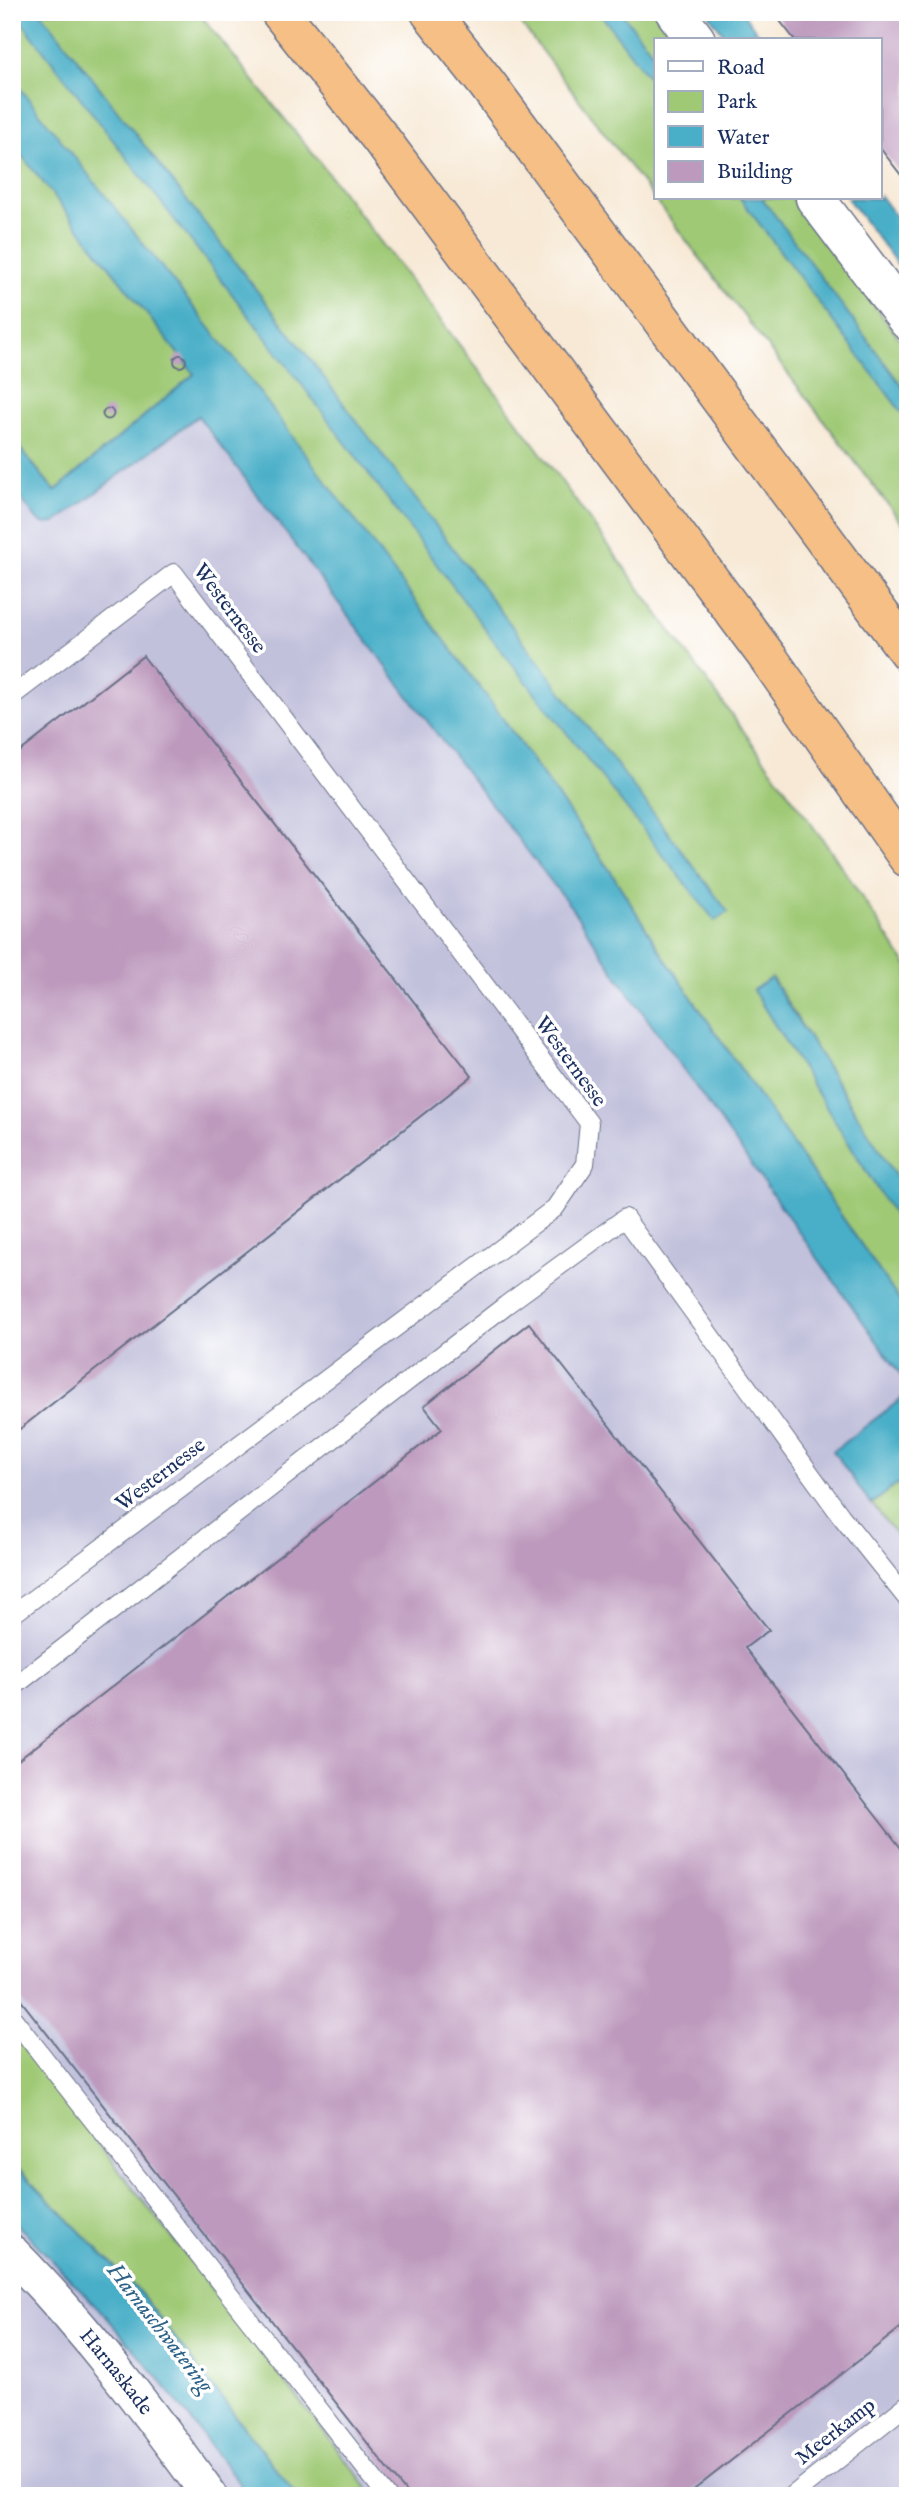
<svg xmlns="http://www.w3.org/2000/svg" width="920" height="2508" font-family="'IM FELL English',serif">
	<rect width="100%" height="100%" fill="#fff"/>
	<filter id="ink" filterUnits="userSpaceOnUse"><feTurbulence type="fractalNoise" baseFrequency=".0143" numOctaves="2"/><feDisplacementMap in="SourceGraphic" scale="14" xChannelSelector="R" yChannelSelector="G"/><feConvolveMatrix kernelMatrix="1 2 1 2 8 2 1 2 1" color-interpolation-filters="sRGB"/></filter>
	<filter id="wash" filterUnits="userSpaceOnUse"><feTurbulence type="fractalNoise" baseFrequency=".00686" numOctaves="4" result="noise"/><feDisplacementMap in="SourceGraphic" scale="28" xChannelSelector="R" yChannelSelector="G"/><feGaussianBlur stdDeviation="1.57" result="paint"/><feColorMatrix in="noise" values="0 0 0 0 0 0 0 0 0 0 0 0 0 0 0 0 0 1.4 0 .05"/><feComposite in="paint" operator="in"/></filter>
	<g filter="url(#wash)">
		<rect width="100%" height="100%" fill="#f7e9d5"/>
		<!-- industrial -->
		<polygon fill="#c2c1dc" points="12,121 908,1339 908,2496 12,2496"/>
		<!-- green -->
		<g fill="#9fc975" stroke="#5d7c6a" stroke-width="2">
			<polygon points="12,12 198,12 318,160 516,419 831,851 908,967 908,1196 772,978 753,990 908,1238 908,1313 664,957 611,872 493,705 12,114"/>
			<polygon points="512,12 654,12 675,40 656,40 656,198 793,198 908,350 908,531"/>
			<polygon points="12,143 194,374 55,491 12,439"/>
			<polygon points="908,1476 908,1549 872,1504"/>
			<polygon points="12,2033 374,2496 297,2496 141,2294 12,2162"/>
		</g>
		<!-- water -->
		<g fill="#49afc8" stroke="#326f93" stroke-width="2">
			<polygon points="14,12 41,12 313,363 728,912 715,921 491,637 296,377"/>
			<polygon points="599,12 621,12 656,57 656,87"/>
			<polygon points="707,12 742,12 763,40 728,40"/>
			<polygon points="12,78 240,366 493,705 611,872 664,957 908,1313 908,1385 624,986 571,907 443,742 198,416 55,523 45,524 38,521 12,487 12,439 55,491 194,374 12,143"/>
			<polygon points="880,196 908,233 908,278 847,198 880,198"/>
			<polygon points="740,198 762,198 908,394 908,421"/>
			<polygon points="771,978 908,1196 908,1238 753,990"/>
			<polygon points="908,1394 908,1476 871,1504 833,1451"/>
			<polygon points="12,2162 141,2294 297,2496 249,2496 157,2376 105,2315 12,2219"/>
		</g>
		<g id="blocks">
			<!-- building -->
			<g fill="#bd9abd">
				<polygon points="773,12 908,12 908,184 880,148 880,40 795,40"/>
				<circle cx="180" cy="361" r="6"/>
				<circle cx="108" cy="414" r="5.5"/>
				<polygon points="143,656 472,1076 12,1435 12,758"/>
				<polygon points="529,1323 769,1630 745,1648 908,1857 908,2322 686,2496 409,2496 12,1989 12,1765 442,1429 424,1406"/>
			</g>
		</g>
	</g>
	<g filter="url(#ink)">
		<use href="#blocks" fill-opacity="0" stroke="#687088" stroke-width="2"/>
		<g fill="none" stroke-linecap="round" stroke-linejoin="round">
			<!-- service casing -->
			<g stroke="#687088" stroke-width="20">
				<g id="service">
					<polyline points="12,696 174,573 589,1123 585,1164 555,1208 12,1615"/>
					<polyline points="12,1688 506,1305 625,1218 841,1516 908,1600"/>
					<polyline points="12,2017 387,2496"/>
					<polyline points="792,2496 908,2404"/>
				</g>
			</g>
			<!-- minor casing -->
			<g stroke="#687088" stroke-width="38">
				<g id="minor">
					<path id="s1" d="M 12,2253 C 86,2328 148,2411 210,2496"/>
				</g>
			</g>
			<!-- tertiary casing -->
			<g stroke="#687088" stroke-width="41">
				<g id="tertiary">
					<polyline points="675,12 696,40"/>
					<polyline points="815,198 908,321"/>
				</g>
			</g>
			<!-- motorway casing -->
			<g stroke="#687088" stroke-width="41">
				<g id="motorway">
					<polyline points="280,12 381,139 769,659 908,858"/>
					<polyline points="430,12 487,84 908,652"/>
				</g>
			</g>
			<!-- service -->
			<use href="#service" stroke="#fff" stroke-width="18"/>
			<!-- minor -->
			<use href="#minor" stroke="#fff" stroke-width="35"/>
			<!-- tertiary -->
			<use href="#tertiary" stroke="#fff" stroke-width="38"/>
			<!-- motorway -->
			<use href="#motorway" stroke="#f5bf86" stroke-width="38"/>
		</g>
	</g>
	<g text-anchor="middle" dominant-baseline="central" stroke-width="7" stroke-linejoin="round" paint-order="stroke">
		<!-- street labels -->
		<g font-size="21" fill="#1b2f5e" stroke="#fff">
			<text transform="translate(229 609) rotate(53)">Westernesse</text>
			<text transform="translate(570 1062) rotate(54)">Westernesse</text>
			<text transform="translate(161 1475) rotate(-37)">Westernesse</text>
			<text stroke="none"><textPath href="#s1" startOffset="158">Harnaskade</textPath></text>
			<text transform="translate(836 2432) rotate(-38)">Meerkamp</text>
		</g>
		<!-- water labels -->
		<g font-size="23" font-style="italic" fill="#2d6288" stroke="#fff">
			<text transform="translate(160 2328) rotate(52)">Harnaschwatering</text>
		</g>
	</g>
	<!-- margin -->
	<rect width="920" height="2508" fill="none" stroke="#fff" stroke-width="42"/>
	<!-- legend -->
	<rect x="654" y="38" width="228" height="161" fill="#ffffff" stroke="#a4acbf" stroke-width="2"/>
	<rect x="668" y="61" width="35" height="10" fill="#ffffff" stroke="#a4acbf" stroke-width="2"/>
	<text x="717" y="74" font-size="21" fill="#1b2f5e">Road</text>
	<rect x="668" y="91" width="35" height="21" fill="#9fc975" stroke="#a4acbf" stroke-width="2"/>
	<text x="717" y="108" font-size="21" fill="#1b2f5e">Park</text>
	<rect x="668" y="126" width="35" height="21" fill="#49afc8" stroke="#a4acbf" stroke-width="2"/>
	<text x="717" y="144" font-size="21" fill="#1b2f5e">Water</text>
	<rect x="668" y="161" width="35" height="21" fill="#bd9abd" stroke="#a4acbf" stroke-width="2"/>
	<text x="717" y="178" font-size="21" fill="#1b2f5e">Building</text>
</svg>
